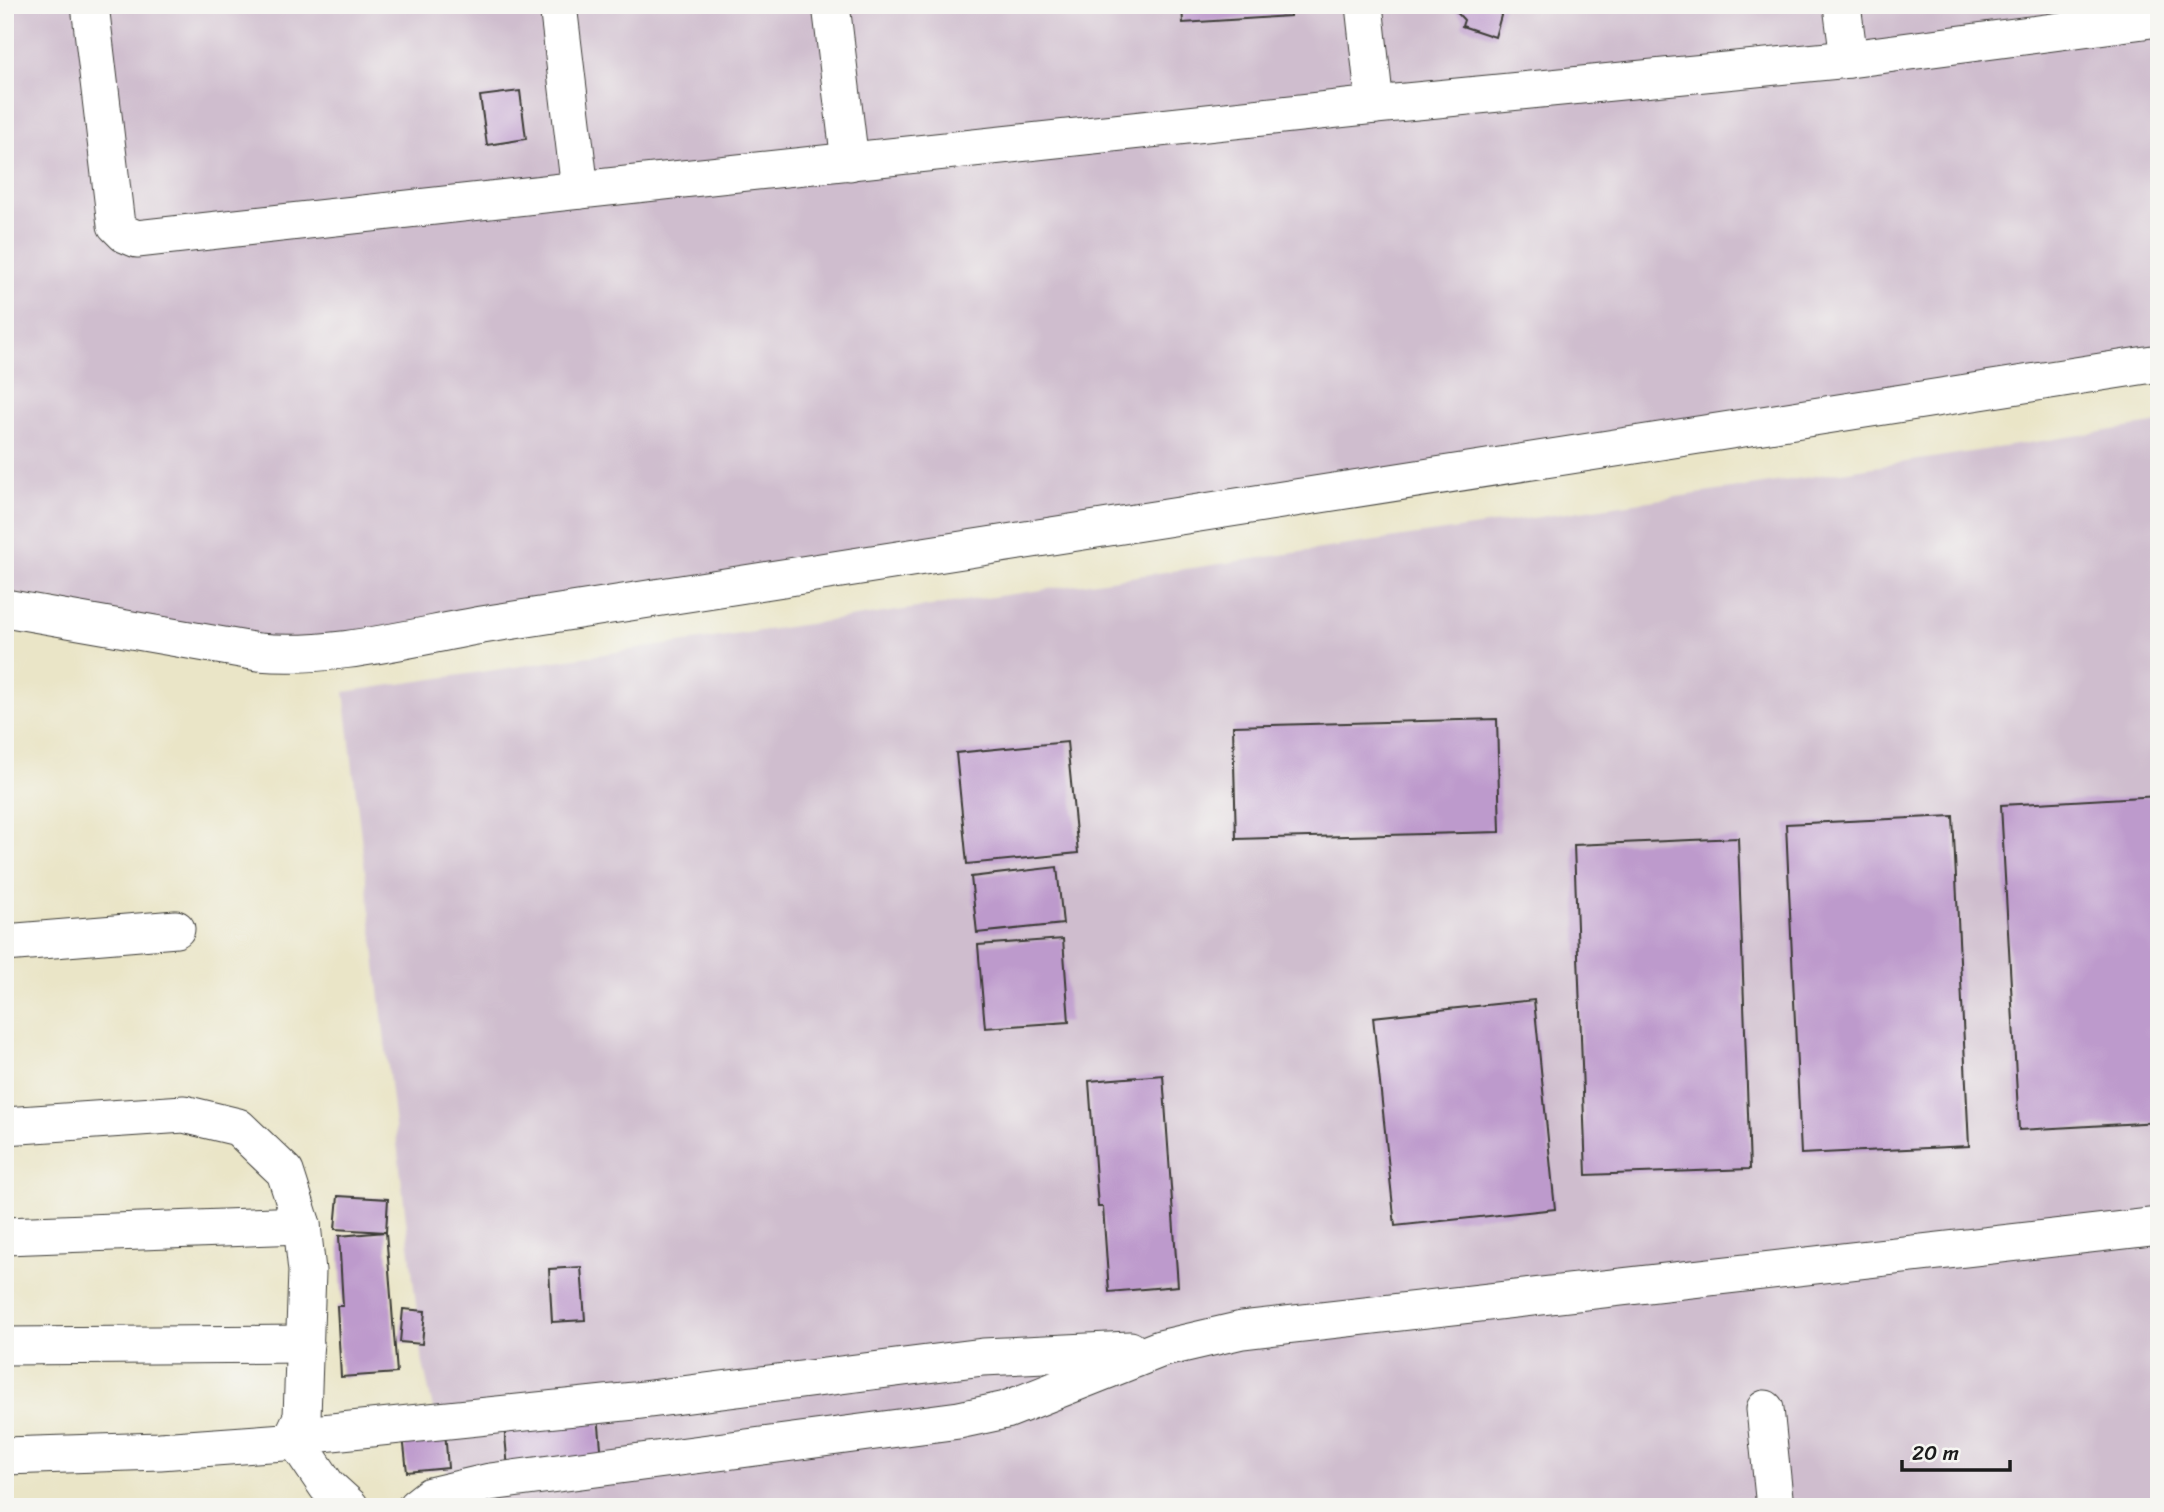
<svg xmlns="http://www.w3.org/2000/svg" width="2164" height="1512" font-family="Sriracha,sans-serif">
	<rect width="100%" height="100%" fill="#f6f6f2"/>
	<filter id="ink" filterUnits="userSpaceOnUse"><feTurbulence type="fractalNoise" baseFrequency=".0143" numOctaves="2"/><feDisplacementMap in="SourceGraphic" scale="14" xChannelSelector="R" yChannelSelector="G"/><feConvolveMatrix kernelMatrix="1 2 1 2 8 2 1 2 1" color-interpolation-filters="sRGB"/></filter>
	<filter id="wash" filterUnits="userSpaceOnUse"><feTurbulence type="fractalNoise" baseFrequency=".00686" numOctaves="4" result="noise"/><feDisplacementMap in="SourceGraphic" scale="28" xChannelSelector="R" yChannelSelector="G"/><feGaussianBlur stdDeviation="1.57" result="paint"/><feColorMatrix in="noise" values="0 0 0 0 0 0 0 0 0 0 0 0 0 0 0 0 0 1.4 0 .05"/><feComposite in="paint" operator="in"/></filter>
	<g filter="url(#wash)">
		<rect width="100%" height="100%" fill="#eae5c7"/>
		<!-- industrial -->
		<g fill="#cfbdce">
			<polygon points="5,5 2159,5 2159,355 290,648 5,592"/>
			<polygon points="2159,423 2159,1507 455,1507 423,1364 344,692 1731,489"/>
		</g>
		<g id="blocks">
			<!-- building -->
			<g fill="#bd9acc">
				<polygon points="1182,5 1290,5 1290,16 1183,23"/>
				<polygon points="1450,5 1504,5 1495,37 1462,26 1464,20"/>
				<polygon points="520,91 526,139 487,145 480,96"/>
				<polygon points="1497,719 1500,832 1236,839 1233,726"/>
				<polygon points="1067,742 1078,853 967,864 956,753"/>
				<polygon points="2159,796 2159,1122 2019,1130 2001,805"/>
				<polygon points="1953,816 1969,1146 1801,1154 1786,824"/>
				<polygon points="1738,838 1750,1169 1586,1175 1574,845"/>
				<polygon points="1057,867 1063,924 977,933 971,877"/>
				<polygon points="1063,939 1069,1022 985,1028 978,945"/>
				<polygon points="1534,1000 1555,1209 1395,1226 1373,1017"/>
				<polygon points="1163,1075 1178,1286 1109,1292 1103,1207 1098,1207 1089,1081"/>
				<polygon points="338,1196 388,1199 386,1232 397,1373 341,1377 337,1306 343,1306 339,1236 386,1232 335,1229"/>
				<polygon points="581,1267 585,1320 552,1322 549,1269"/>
				<polygon points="403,1309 425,1311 422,1344 400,1342"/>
				<polygon points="598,1415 602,1459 508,1469 504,1424"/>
				<polygon points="445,1431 448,1468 407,1472 403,1436"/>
			</g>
		</g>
	</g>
	<g filter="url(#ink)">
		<use href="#blocks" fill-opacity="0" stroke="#3b3a36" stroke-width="2"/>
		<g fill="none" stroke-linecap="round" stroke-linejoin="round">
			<!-- minor casing -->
			<g stroke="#3b3a36" stroke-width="39">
				<g id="minor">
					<polyline points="90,5 116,225 125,234 137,239 580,190"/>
					<polyline points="558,5 580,190 1375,105 1849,59"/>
					<polyline points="831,5 850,162"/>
					<polyline points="1364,5 1375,105"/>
					<polyline points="1842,5 1849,59 2159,18"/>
					<path d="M 5,608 L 258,652 C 333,659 408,638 482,625 L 2159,363"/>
					<polyline points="5,943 176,929"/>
					<polyline points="5,1126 184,1114 238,1127 285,1172 302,1225 307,1271 302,1417 293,1436 284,1442 160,1451 5,1456"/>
					<polyline points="5,1236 302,1225"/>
					<polyline points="5,1346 305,1344"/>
					<polyline points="1765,1409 1775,1507"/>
					<polyline points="350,1507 327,1486 293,1436 634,1401 983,1357 1130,1350"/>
					<polyline points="416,1507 430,1496 490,1482 959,1420 1006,1410 1160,1349 1242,1330 2159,1226"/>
				</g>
			</g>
			<!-- minor -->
			<use href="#minor" stroke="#fff" stroke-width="37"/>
		</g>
	</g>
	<!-- margin -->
	<rect width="2164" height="1512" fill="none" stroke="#f6f6f2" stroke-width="28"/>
	<!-- scale -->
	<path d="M1902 1460v10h108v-10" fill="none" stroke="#1c1c1c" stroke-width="3.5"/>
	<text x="1912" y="1460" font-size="21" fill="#1c1c1c" stroke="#f6f6f2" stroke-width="5" paint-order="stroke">20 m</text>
</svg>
